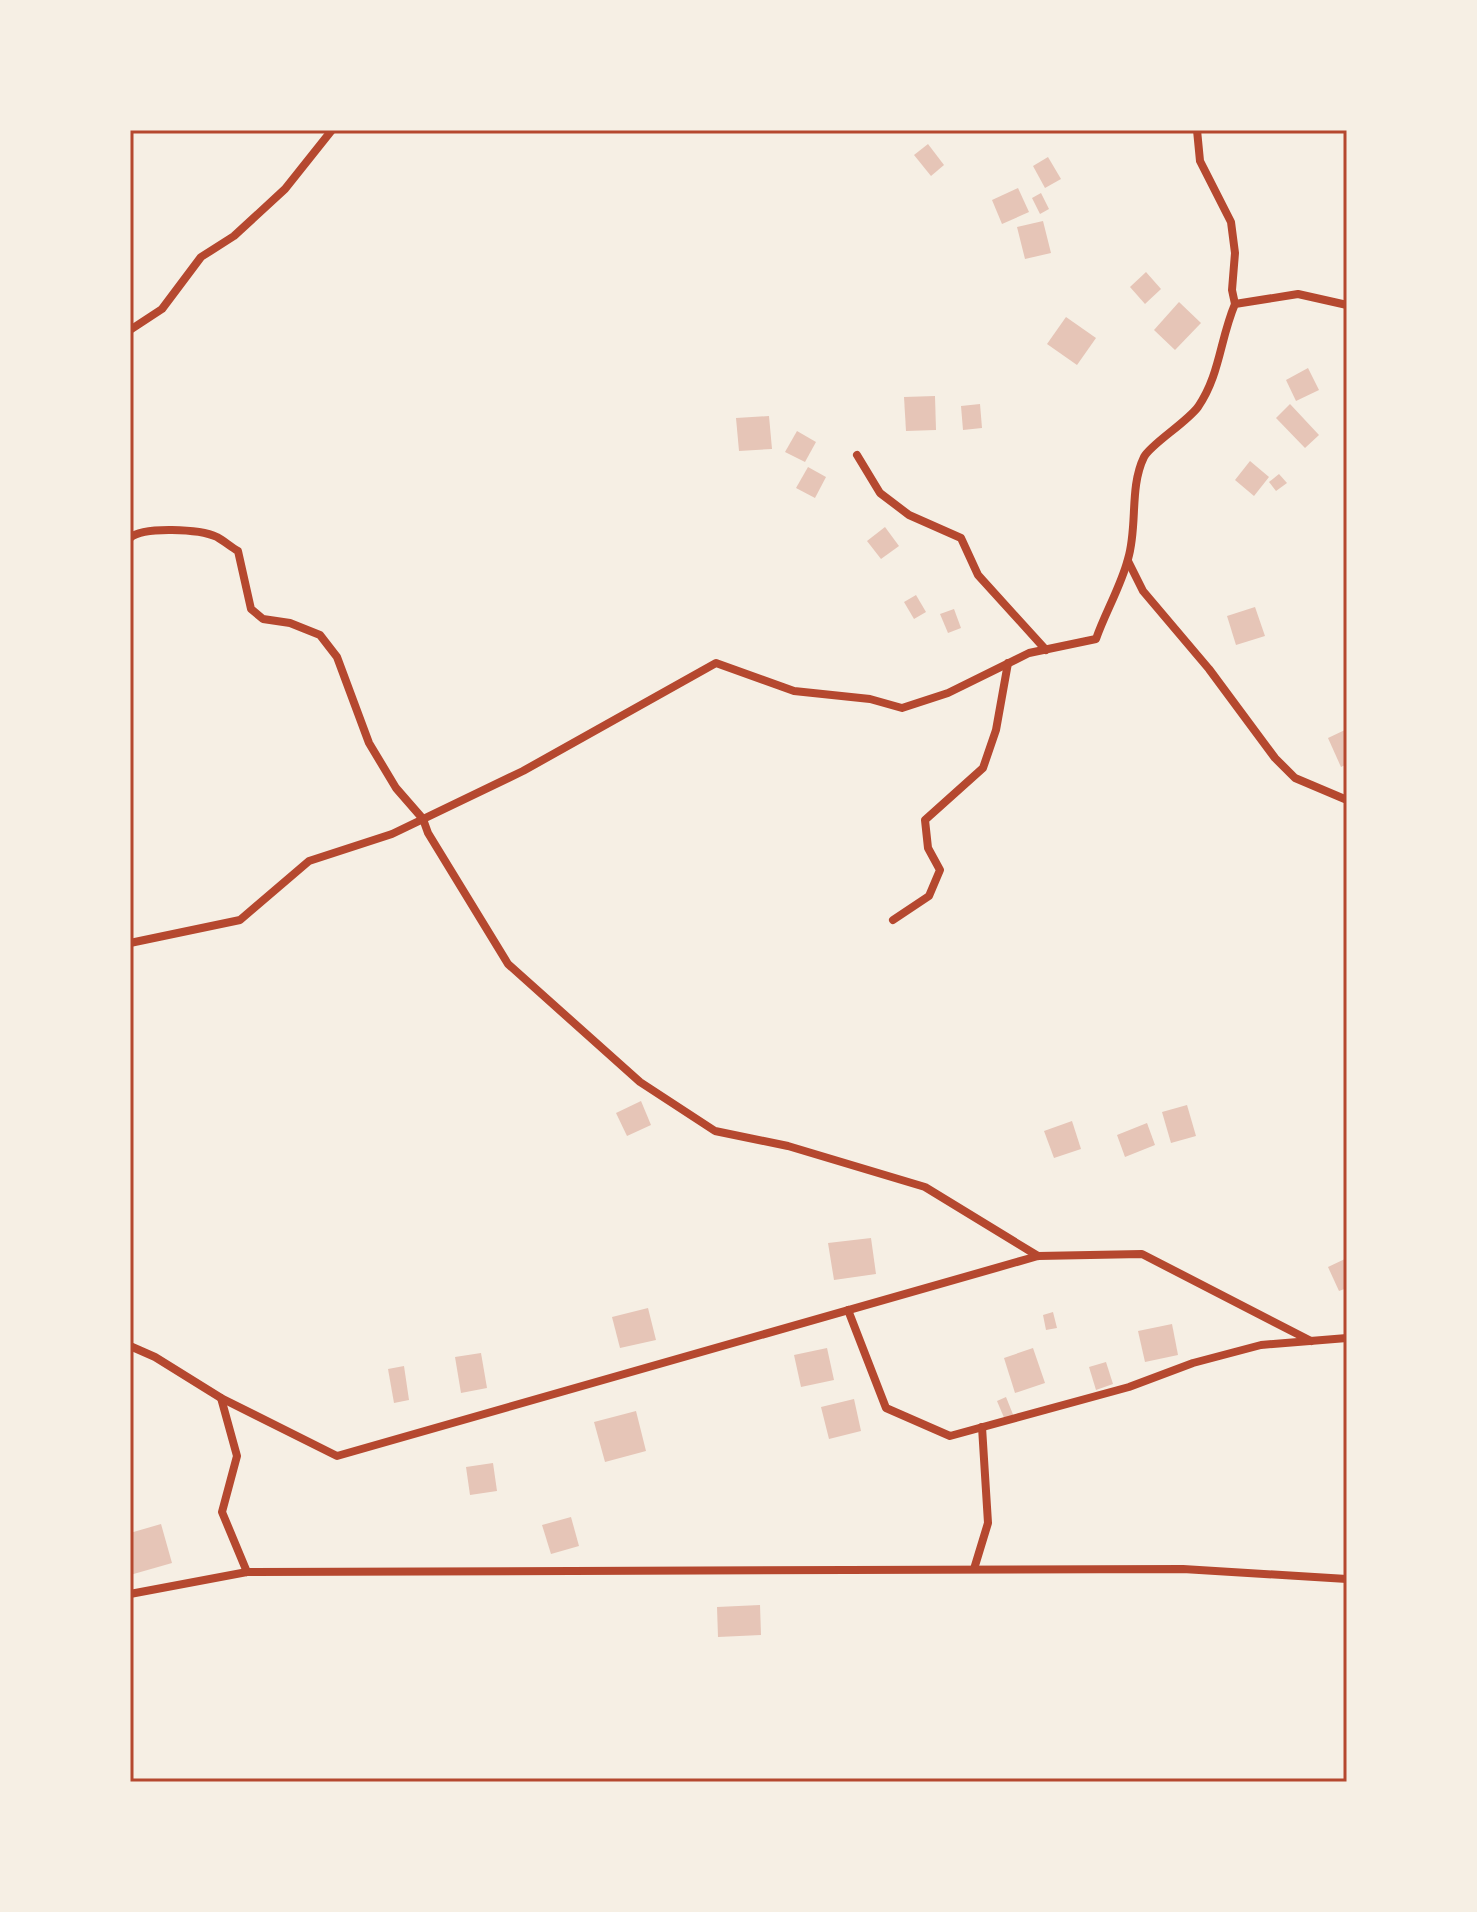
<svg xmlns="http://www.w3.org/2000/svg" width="1477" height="1912" font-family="'Source Sans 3',sans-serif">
	<rect width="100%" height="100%" fill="#f6efe4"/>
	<!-- building -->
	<g fill="#e6c5b7">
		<polygon points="928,144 944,165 931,176 914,155"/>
		<polygon points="1048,157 1061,179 1045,188 1033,166"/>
		<polygon points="1018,188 1029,212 1002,224 992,200"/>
		<polygon points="1041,193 1049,209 1040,214 1032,198"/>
		<polygon points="1043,221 1051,253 1025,259 1017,227"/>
		<polygon points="1146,272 1161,289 1145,304 1130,287"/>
		<polygon points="1179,302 1201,323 1175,350 1154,330"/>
		<polygon points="1066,317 1096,338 1077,365 1047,344"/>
		<polygon points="1308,368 1319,390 1296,401 1286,380"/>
		<polygon points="935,396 936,430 906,431 904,397"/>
		<polygon points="980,404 982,428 963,430 961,406"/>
		<polygon points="1290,404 1319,435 1305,448 1276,418"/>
		<polygon points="769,416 772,449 739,451 736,418"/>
		<polygon points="797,431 816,442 805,462 785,452"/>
		<polygon points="1250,461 1269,477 1254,496 1235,480"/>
		<polygon points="808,467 826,477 815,498 796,488"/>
		<polygon points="1279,474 1287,483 1276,491 1269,482"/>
		<polygon points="885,527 899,546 881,559 867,541"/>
		<polygon points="916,595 926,612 914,619 904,602"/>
		<polygon points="1255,607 1265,636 1236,645 1227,616"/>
		<polygon points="954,609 961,628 948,633 940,614"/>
		<polygon points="1347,729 1347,764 1341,767 1328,738"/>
		<polygon points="641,1101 651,1125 627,1136 616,1113"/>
		<polygon points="1187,1105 1196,1136 1171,1143 1162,1112"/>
		<polygon points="1072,1121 1081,1149 1054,1158 1044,1131"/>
		<polygon points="1147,1123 1155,1145 1125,1157 1117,1135"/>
		<polygon points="871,1238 876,1274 834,1280 828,1243"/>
		<polygon points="1347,1258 1347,1288 1339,1291 1328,1267"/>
		<polygon points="648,1308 656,1340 620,1348 612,1317"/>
		<polygon points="1053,1312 1057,1328 1046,1330 1043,1315"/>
		<polygon points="1172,1324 1178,1355 1145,1362 1138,1331"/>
		<polygon points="827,1348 834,1380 801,1387 794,1355"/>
		<polygon points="1033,1348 1045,1383 1015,1393 1004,1358"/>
		<polygon points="481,1353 487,1388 461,1393 455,1357"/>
		<polygon points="1106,1362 1113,1384 1096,1390 1089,1367"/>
		<polygon points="404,1366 409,1400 394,1403 388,1369"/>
		<polygon points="1006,1397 1014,1417 1005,1420 997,1401"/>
		<polygon points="854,1399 861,1431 829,1439 821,1407"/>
		<polygon points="636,1411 646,1451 605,1462 594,1422"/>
		<polygon points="493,1463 497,1491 470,1495 466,1467"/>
		<polygon points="571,1517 579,1546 551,1554 542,1525"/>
		<polygon points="161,1524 172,1563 130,1575 130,1533"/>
		<polygon points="760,1605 761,1635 718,1637 717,1607"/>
	</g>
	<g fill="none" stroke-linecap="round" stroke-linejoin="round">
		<!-- minor -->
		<g stroke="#b5482f" stroke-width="8">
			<polyline points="1197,130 1200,161 1231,222 1235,253 1232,290 1235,304"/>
			<polyline points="130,330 162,309 201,257 234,236 285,189 332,130"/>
			<polyline points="857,455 880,493 909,515 961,538 978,575 1046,650"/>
			<path d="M 130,538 C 143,526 200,529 217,537 C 224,541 231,547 238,551 L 251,609 L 263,619 L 290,623 L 320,635 L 337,657 L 369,743 L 396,788 L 423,819 L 428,833 L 508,964 L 640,1082 L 715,1131 L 788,1146 L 925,1187 L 1038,1256"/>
			<polyline points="1128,561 1143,591 1209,669 1275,758 1295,778 1347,800"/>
			<polyline points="893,920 929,896 940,870 928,848 925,820 983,768 996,730 1008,663"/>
			<path d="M 130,943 L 240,920 L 309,861 L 392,834 L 523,771 L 716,663 L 794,691 L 870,699 L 902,708 L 948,693 L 1029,653 L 1096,639 C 1105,613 1121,586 1128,559 C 1138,526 1129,488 1144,457 C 1151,444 1186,423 1198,407 C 1220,375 1220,339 1235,304 L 1298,294 L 1347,305"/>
			<polyline points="848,1310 886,1408 950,1436 1129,1387 1193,1363 1261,1345 1347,1338"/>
			<polyline points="130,1346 155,1357 221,1398 237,1456 222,1512 247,1572"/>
			<polyline points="221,1398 337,1456 1038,1256 1142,1254 1311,1341"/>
			<polyline points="974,1569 988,1523 982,1427"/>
			<polyline points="130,1594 247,1572 1183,1569 1347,1579"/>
		</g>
	</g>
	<!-- border -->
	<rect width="1477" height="1912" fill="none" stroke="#f6efe4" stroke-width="264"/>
	<rect x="132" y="132" width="1213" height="1648" fill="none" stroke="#b5482f" stroke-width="3"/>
</svg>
